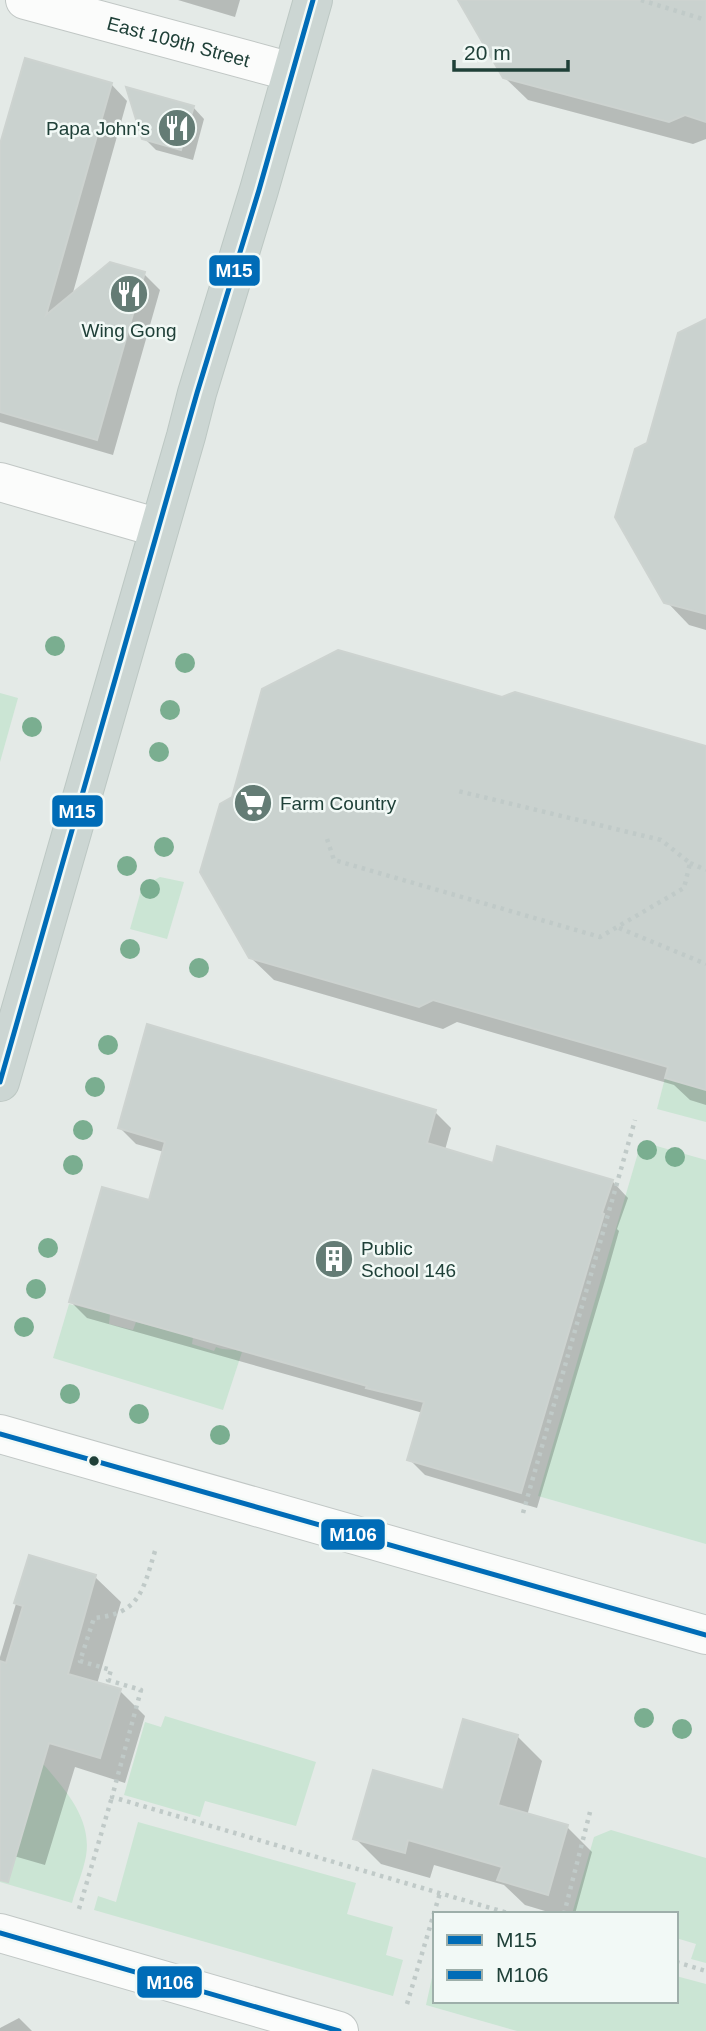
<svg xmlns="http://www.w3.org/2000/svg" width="706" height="2031" font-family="Arial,sans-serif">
	<rect width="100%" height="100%" fill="#e4eae7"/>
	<!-- green -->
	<g fill="#cbe5d4">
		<polygon points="0,693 18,698 0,762"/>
		<polygon points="160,877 184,882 167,939 130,929 142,887"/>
		<polygon points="665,1078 706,1090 706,1122 657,1109"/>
		<polygon points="646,1143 706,1160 706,1544 538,1496 640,1146"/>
		<path d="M 69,1304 L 110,1314 L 109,1324 L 133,1330 L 136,1322 L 193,1337 L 192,1344 L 214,1351 L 216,1347 C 225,1351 233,1348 242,1352 L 223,1410 L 53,1358 Z"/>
		<polygon points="165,1716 316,1762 296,1826 205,1801 200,1817 124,1795 145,1722 161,1727"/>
		<path d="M 34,1753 C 58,1783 93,1814 86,1856 C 83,1872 76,1888 72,1903 L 0,1882 L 0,1835 L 20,1841 L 34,1795 Z"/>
		<polygon points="138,1822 356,1883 347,1914 393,1927 386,1955 403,1960 393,1996 94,1910 98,1896 116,1902"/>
		<polygon points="611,1830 706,1858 706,1963 691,1959 696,1944 676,1938 676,1914 572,1914 594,1837"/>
		<polygon points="433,1973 435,2001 676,2001 676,1976 706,1984 706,2031 517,2031 426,2005"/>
	</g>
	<!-- shadow -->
	<g fill="#0003">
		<polygon points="178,0 240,0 235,17"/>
		<polygon points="460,0 706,0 706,139 693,144 528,100 504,77"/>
		<polygon points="111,84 127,101 72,296 144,274 160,290 113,455 0,422 0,150"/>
		<polygon points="193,107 204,119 193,160 156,150 144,138"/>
		<polygon points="706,321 706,630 689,625 666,601 648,444"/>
		<polygon points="502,698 706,748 706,1105 690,1100 674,1085 457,1022 443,1029 274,980 250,957"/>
		<polygon points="435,1112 451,1128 445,1150 494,1165 498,1148 613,1182 628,1198 617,1229 619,1231 606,1277 537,1508 425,1475 409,1459 423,1413 87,1318 71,1302 150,1202 164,1152 136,1144 120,1128"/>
		<polygon points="30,1557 95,1577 121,1602 97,1684 120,1691 145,1716 125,1783 75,1767 45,1865 0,1852 0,1657"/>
		<polygon points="517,1736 542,1761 527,1816 567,1827 592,1852 575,1914 555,1914 525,1905 504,1885 434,1865 430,1878 381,1864 355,1838 444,1792"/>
		<polygon points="19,2018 32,2031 0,2031 0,2028"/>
	</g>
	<!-- building -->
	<g fill="#cad2cf" stroke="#cdd3d0" stroke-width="2">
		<polygon points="458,0 706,0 706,122 685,115 669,122 503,78"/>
		<polygon points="25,58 112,83 46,315 110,262 145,272 97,440 0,412 0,144"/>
		<polygon points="126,87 194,106 181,150 142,139"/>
		<polygon points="706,319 706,614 664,603 615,517 635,449 647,443 678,333"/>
		<polygon points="338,650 502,697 515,692 706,746 706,1090 665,1078 668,1067 433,1000 419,1007 249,958 200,872 220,804 232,797 262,689"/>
		<polygon points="147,1024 436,1110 427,1143 493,1163 497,1146 613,1180 602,1213 604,1214 590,1260 521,1493 407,1460 424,1402 366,1388 367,1386 69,1302 102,1187 149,1200 165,1142 118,1128"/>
		<polygon points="29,1555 96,1575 68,1674 121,1689 100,1758 49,1743 8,1882 0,1880 0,1661 6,1663 23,1606 14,1603"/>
		<polygon points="463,1719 518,1735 498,1805 568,1825 548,1895 497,1880 502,1867 408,1840 405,1853 353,1839 373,1770 443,1790"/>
	</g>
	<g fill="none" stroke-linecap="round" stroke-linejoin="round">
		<!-- street casing -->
		<g stroke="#c1c7c5" stroke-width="40">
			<g id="street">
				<path id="s1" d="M 25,0 L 292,72"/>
				<polyline points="0,482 159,528"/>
				<polyline points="0,1434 706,1635"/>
				<polyline points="0,1933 339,2031"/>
			</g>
		</g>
		<!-- primary casing -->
		<g stroke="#bcc7c3" stroke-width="40">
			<polyline id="primary" points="0,1082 186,436 197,393 259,190 313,0"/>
		</g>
		<!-- path -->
		<g stroke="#c0cac8" stroke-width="4.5" stroke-dasharray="3.5 5" stroke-linecap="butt">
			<polyline points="641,0 706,20"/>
			<polyline points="327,839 334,860 600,937 684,888 690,863 661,840 458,791"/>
			<polyline points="690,863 706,870"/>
			<polyline points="619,928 706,964"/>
			<polyline points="523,1513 635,1120"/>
			<path d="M 155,1551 C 143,1590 140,1614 94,1618 L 80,1661 L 111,1670 L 108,1680 L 141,1690 L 112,1797 L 511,1914"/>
			<polyline points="79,1909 112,1797"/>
			<polyline points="564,1914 590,1812"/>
			<polyline points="676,1962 706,1971"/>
			<polyline points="407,2004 440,1893"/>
		</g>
		<!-- street -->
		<use href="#street" stroke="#fbfcfb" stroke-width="38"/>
		<!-- primary -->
		<use href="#primary" stroke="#ccd6d3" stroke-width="38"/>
		<!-- bus-1 casing -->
		<g stroke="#f2f9f6" stroke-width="10">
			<polyline id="bus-1" points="0,1082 197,393 259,190 313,0"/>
		</g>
		<!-- bus-2 casing -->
		<g stroke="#f2f9f6" stroke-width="10">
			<g id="bus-2">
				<polyline points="0,1434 706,1635"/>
				<polyline points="0,1933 339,2031"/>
			</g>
		</g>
		<!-- bus-1 -->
		<use href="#bus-1" stroke="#006cb7" stroke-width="5"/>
		<!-- bus-2 -->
		<use href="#bus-2" stroke="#006cb7" stroke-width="5"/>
	</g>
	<!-- trees -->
	<g fill="#7aae90">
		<circle cx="55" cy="646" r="10"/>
		<circle cx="185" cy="663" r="10"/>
		<circle cx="170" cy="710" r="10"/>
		<circle cx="32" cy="727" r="10"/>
		<circle cx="159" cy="752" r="10"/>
		<circle cx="164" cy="847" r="10"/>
		<circle cx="127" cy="866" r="10"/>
		<circle cx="150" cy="889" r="10"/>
		<circle cx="130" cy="949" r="10"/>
		<circle cx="199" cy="968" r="10"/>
		<circle cx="108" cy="1045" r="10"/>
		<circle cx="95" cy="1087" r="10"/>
		<circle cx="83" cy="1130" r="10"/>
		<circle cx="647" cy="1150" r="10"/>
		<circle cx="675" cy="1157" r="10"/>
		<circle cx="73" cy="1165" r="10"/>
		<circle cx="48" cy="1248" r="10"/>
		<circle cx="36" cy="1289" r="10"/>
		<circle cx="24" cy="1327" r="10"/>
		<circle cx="70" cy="1394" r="10"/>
		<circle cx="139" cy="1414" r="10"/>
		<circle cx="220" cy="1435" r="10"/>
		<circle cx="644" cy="1718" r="10"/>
		<circle cx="682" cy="1729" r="10"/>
	</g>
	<!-- icons -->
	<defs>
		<g id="restaurant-disc" transform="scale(2.0125)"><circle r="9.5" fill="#647c75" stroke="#f2f9f6"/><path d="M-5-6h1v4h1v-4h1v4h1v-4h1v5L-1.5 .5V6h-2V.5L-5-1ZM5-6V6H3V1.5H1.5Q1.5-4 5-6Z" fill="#fff"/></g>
		<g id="supermarket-disc" transform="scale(2.0125)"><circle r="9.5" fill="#647c75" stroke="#f2f9f6"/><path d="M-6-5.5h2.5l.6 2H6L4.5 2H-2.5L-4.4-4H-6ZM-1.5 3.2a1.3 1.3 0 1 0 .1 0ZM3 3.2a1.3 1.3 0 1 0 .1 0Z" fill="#fff"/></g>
		<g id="building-disc" transform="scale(2.0125)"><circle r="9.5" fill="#647c75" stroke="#f2f9f6"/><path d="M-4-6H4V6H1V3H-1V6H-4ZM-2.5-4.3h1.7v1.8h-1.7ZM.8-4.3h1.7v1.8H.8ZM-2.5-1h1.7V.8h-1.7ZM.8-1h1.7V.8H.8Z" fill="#fff"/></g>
	</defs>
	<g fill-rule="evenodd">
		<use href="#restaurant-disc" x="177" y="128"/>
		<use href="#restaurant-disc" x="129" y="294"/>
		<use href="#supermarket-disc" x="253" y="803"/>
		<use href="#building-disc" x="334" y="1259"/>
	</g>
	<!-- markers -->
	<circle fill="#1f4038" stroke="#f2f9f6" stroke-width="2.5" cx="94" cy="1461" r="6"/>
	<g text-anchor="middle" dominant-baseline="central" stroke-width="5" stroke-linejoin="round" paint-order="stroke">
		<!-- street labels -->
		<g font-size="19" fill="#1f4038" stroke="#f2f9f6">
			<text stroke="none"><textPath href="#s1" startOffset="159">East 109th Street</textPath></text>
		</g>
		<!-- poi labels -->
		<g font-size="19" fill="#1f4038" stroke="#f2f9f6" text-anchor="start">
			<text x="150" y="128" text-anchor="end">Papa John's</text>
			<text x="129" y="330" text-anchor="middle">Wing Gong</text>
			<text x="280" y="803">Farm Country</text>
			<text x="361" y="1248">Public<tspan x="361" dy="22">School 146</tspan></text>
		</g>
	</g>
	<g stroke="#f2f9f6" stroke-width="2.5">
		<rect x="208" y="254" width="53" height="33" rx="7" fill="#006cb7"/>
		<rect x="51" y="794" width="53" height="34" rx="7" fill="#006cb7"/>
		<rect x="320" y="1518" width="66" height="33" rx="7" fill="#006cb7"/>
		<rect x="136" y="1965" width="67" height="34" rx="7" fill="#006cb7"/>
	</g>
	<g font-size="19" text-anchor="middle" font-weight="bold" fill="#fff">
		<text x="234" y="277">M15</text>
		<text x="77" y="818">M15</text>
		<text x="353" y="1541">M106</text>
		<text x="170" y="1989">M106</text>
	</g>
	<!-- legend -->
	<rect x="433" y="1912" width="245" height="91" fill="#f2f9f6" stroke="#9eafaa" stroke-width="2"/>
	<rect x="447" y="1935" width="35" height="10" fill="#006cb7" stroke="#9eafaa" stroke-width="2"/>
	<text x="496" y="1947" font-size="21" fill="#1f4038">M15</text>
	<rect x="447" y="1970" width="35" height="10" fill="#006cb7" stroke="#9eafaa" stroke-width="2"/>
	<text x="496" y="1982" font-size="21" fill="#1f4038">M106</text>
	<!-- scale -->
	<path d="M454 60v10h114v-10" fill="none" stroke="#1f4038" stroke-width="3.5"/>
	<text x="464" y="60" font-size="21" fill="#1f4038" stroke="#f2f9f6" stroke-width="5" paint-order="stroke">20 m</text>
</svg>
